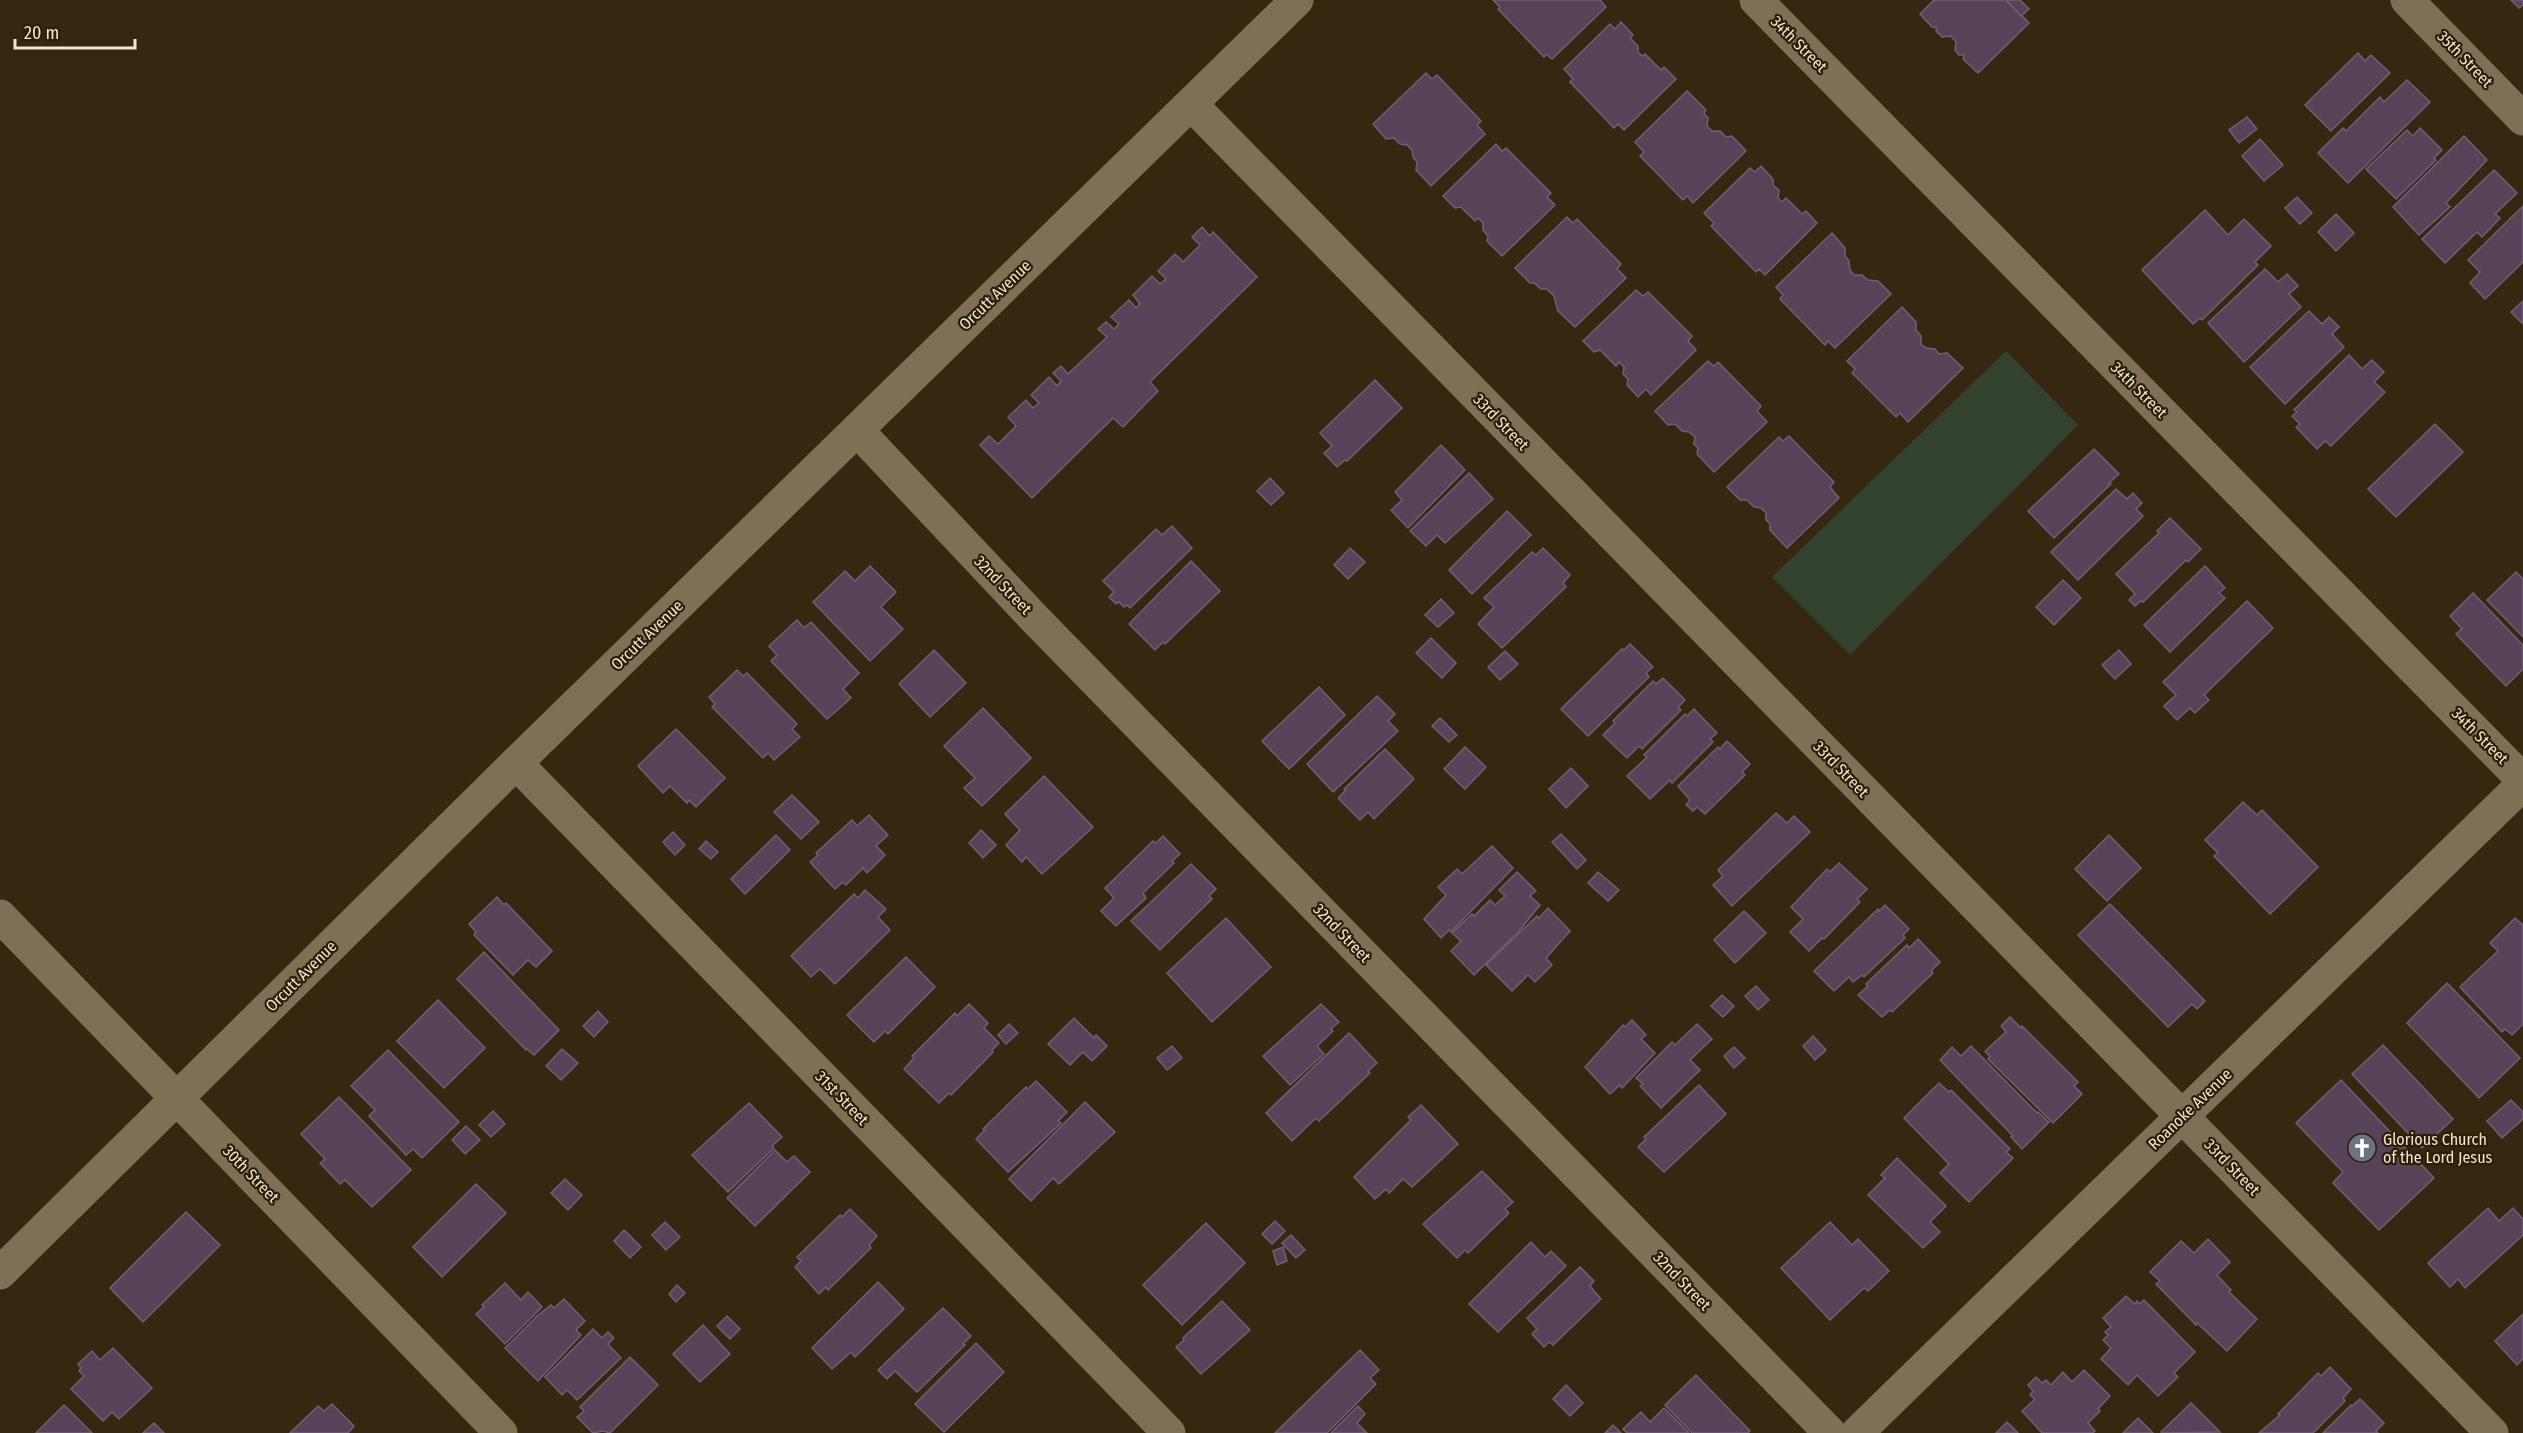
<svg xmlns="http://www.w3.org/2000/svg" width="2523" height="1433" font-family="'Fira Sans Condensed',sans-serif">
	<rect width="100%" height="100%" fill="#362810"/>
	<!-- green -->
	<polygon fill="#33422f" points="2006,351 2078,425 1850,655 1772,577"/>
	<!-- building -->
	<g fill="#574358" stroke="#725d74" stroke-width="1.5">
		<polygon points="1493,0 1600,0 1606,7 1552,59 1546,54 1544,57 1498,9 1500,7"/>
		<polygon points="1934,0 2006,0 2029,23 1978,73 1963,59 1964,55 1959,55 1955,50 1956,42 1951,36 1942,37 1936,31 1937,28 1932,27 1920,14"/>
		<polygon points="2006,0 2020,0 2029,9 2021,16"/>
		<polygon points="2511,0 2523,0 2523,5 2519,8"/>
		<polygon points="1621,22 1633,35 1630,38 1638,46 1638,52 1642,56 1645,54 1661,70 1664,67 1676,79 1624,130 1618,124 1614,128 1570,82 1573,79 1564,69 1610,24 1615,29"/>
		<polygon points="2358,53 2365,61 2371,55 2390,73 2331,131 2305,105"/>
		<polygon points="1426,73 1432,79 1437,75 1481,121 1477,125 1485,134 1431,186 1416,170 1417,162 1413,157 1412,150 1407,145 1400,144 1394,138 1386,139 1373,124"/>
		<polygon points="2407,80 2430,102 2348,183 2318,153 2343,128 2346,131 2380,97 2384,102"/>
		<polygon points="1687,91 1706,110 1704,114 1708,118 1707,126 1712,131 1720,131 1726,137 1732,136 1746,151 1693,203 1687,196 1683,200 1640,156 1644,152 1635,142"/>
		<polygon points="2247,117 2257,129 2239,143 2229,130"/>
		<polygon points="2420,128 2442,150 2434,158 2436,160 2396,199 2366,169 2407,130 2413,136"/>
		<polygon points="2464,136 2487,160 2446,203 2450,207 2419,235 2393,207"/>
		<polygon points="2260,139 2283,165 2264,181 2242,156"/>
		<polygon points="1496,144 1502,151 1506,148 1551,193 1547,197 1555,205 1502,256 1487,241 1488,236 1483,230 1483,223 1478,218 1475,221 1461,207 1455,208 1443,196"/>
		<polygon points="1761,166 1773,179 1773,185 1779,190 1778,198 1782,202 1786,198 1802,214 1806,211 1817,223 1765,275 1759,269 1756,272 1711,226 1714,223 1704,213 1750,168 1755,172"/>
		<polygon points="2494,170 2517,193 2495,214 2500,218 2482,237 2477,232 2445,263 2422,239"/>
		<polygon points="2297,197 2312,213 2300,224 2285,208"/>
		<polygon points="2523,206 2523,262 2485,299 2470,283 2480,272 2468,260"/>
		<polygon points="2205,210 2228,235 2244,219 2271,246 2255,262 2258,265 2202,320 2200,318 2193,324 2142,270"/>
		<polygon points="2336,214 2354,233 2336,251 2318,232"/>
		<polygon points="1567,217 1573,223 1577,219 1621,264 1617,269 1626,278 1575,327 1558,311 1554,296 1547,289 1541,289 1534,283 1530,283 1515,268"/>
		<polygon points="1202,227 1210,236 1213,232 1257,277 1150,382 1158,391 1123,427 1113,418 1032,498 980,445 989,436 998,444 1016,426 1008,417 1026,400 1033,408 1039,403 1031,395 1049,377 1057,386 1061,381 1053,373 1061,366 1068,374 1107,337 1098,329 1106,322 1114,329 1119,324 1111,317 1129,300 1136,308 1140,304 1133,295 1152,276 1160,284 1166,279 1158,271 1175,254 1183,262 1200,245 1192,237"/>
		<polygon points="1832,233 1845,248 1845,256 1849,261 1850,270 1854,275 1862,275 1868,280 1878,281 1891,294 1835,348 1828,341 1825,345 1780,299 1783,295 1776,287"/>
		<polygon points="2265,269 2278,282 2287,274 2298,286 2289,294 2301,307 2244,362 2208,323"/>
		<polygon points="1636,290 1643,296 1648,292 1692,336 1688,341 1696,350 1651,395 1646,389 1638,397 1627,385 1628,379 1623,374 1624,367 1619,362 1616,366 1600,350 1594,352 1583,341"/>
		<polygon points="2523,301 2523,324 2511,312"/>
		<polygon points="1902,307 1916,322 1916,330 1921,336 1921,344 1926,348 1935,349 1939,354 1947,353 1963,368 1908,422 1900,413 1896,417 1852,373 1855,369 1847,361"/>
		<polygon points="2309,311 2322,324 2329,317 2339,327 2332,334 2344,347 2285,404 2250,367"/>
		<polygon points="2349,355 2362,369 2372,360 2384,372 2374,382 2385,392 2331,446 2325,441 2317,449 2296,427 2300,424 2292,416 2297,412 2294,410"/>
		<polygon points="1708,361 1714,366 1718,362 1761,406 1757,411 1767,422 1714,472 1697,454 1698,448 1694,444 1695,437 1689,432 1682,431 1675,424 1668,425 1655,411"/>
		<polygon points="1375,380 1402,408 1347,461 1345,460 1337,467 1324,453 1332,446 1320,433"/>
		<polygon points="2435,424 2463,452 2396,517 2368,489"/>
		<polygon points="1789,436 1834,482 1830,487 1839,498 1787,548 1770,530 1770,524 1766,520 1766,513 1761,508 1754,507 1747,500 1740,500 1727,487 1779,437 1783,441"/>
		<polygon points="1441,445 1465,470 1408,528 1391,510 1402,500 1395,492"/>
		<polygon points="2094,449 2119,474 2109,483 2111,484 2054,538 2028,511"/>
		<polygon points="1469,473 1493,499 1445,543 1437,535 1426,546 1410,531"/>
		<polygon points="1270,478 1284,493 1271,505 1257,491"/>
		<polygon points="2116,489 2127,499 2133,493 2142,503 2136,509 2143,516 2078,580 2051,552"/>
		<polygon points="1507,511 1531,535 1472,594 1449,570"/>
		<polygon points="2170,518 2201,549 2188,562 2186,560 2143,602 2141,601 2135,606 2129,600 2135,594 2116,574 2159,533 2157,531"/>
		<polygon points="1172,526 1192,548 1130,608 1127,605 1124,607 1119,602 1116,604 1109,597 1114,592 1103,581 1156,529 1162,535"/>
		<polygon points="1350,548 1365,562 1348,579 1334,565"/>
		<polygon points="1543,548 1570,575 1563,583 1566,587 1502,648 1478,624 1494,607 1484,598 1532,552 1536,555"/>
		<polygon points="1191,561 1220,591 1165,644 1163,642 1155,650 1129,624"/>
		<polygon points="870,566 896,592 881,607 903,629 870,661 813,602 845,571 855,581"/>
		<polygon points="2205,566 2225,588 2219,593 2225,598 2170,652 2144,625"/>
		<polygon points="2516,572 2523,579 2523,637 2487,600"/>
		<polygon points="2063,580 2081,598 2054,625 2036,607"/>
		<polygon points="2473,593 2523,645 2523,669 2506,686 2456,634 2462,629 2450,616"/>
		<polygon points="1441,599 1454,613 1438,627 1425,615"/>
		<polygon points="2247,601 2273,628 2204,695 2209,700 2195,713 2190,708 2177,720 2164,706 2176,695 2163,682"/>
		<polygon points="797,620 804,628 811,622 859,673 843,689 851,698 827,719 771,661 777,655 769,646"/>
		<polygon points="1431,638 1456,663 1442,678 1416,653"/>
		<polygon points="1630,644 1653,667 1646,673 1649,677 1588,736 1561,709 1622,649 1624,650"/>
		<polygon points="934,650 966,683 930,717 899,684"/>
		<polygon points="2119,650 2131,664 2115,679 2102,665"/>
		<polygon points="1505,651 1518,664 1500,680 1488,667"/>
		<polygon points="737,670 743,676 747,673 797,724 792,729 800,737 774,760 768,753 763,758 712,707 715,704 709,697"/>
		<polygon points="1663,678 1685,700 1678,707 1681,710 1642,749 1639,746 1627,758 1603,735 1615,723 1613,721 1653,681 1656,684"/>
		<polygon points="1319,687 1345,715 1289,769 1262,741"/>
		<polygon points="1377,696 1395,714 1388,721 1398,731 1333,792 1307,764"/>
		<polygon points="983,708 1031,758 982,806 964,788 975,778 944,746"/>
		<polygon points="1694,709 1717,733 1710,739 1713,742 1672,783 1670,780 1650,799 1627,776 1647,757 1644,755 1685,714 1687,716"/>
		<polygon points="1440,718 1457,735 1449,742 1432,726"/>
		<polygon points="676,729 725,778 696,807 689,800 687,803 670,786 663,793 638,766"/>
		<polygon points="1727,741 1750,764 1742,772 1745,775 1705,814 1697,807 1693,811 1686,805 1690,800 1678,786 1718,747 1720,749"/>
		<polygon points="1465,747 1486,767 1465,789 1444,769"/>
		<polygon points="1385,749 1414,779 1374,819 1368,812 1360,820 1338,798 1346,790 1344,789"/>
		<polygon points="1571,768 1588,786 1566,808 1549,789"/>
		<polygon points="1044,776 1093,827 1042,874 1026,857 1022,862 1006,845 1020,830 1005,814"/>
		<polygon points="792,795 819,822 801,839 774,812"/>
		<polygon points="2243,802 2257,815 2262,810 2318,867 2270,914 2214,856 2218,853 2205,840"/>
		<polygon points="1776,813 1787,823 1794,816 1810,832 1732,906 1713,885 1723,876 1718,870"/>
		<polygon points="869,815 888,835 876,846 885,855 867,873 863,868 846,885 843,882 835,889 810,862 818,855 816,853 852,820 857,826"/>
		<polygon points="981,830 996,845 983,858 969,843"/>
		<polygon points="673,832 685,845 675,855 663,842"/>
		<polygon points="1561,834 1586,860 1577,869 1552,842"/>
		<polygon points="776,835 790,850 745,894 731,879"/>
		<polygon points="2109,835 2141,868 2107,901 2075,869"/>
		<polygon points="1163,836 1180,854 1172,861 1174,863 1143,893 1146,898 1116,926 1101,911 1114,898 1105,888 1153,841 1156,843"/>
		<polygon points="706,841 718,852 711,859 699,849"/>
		<polygon points="1492,846 1513,868 1451,932 1449,930 1441,938 1424,919 1446,895 1438,887 1457,869 1462,874"/>
		<polygon points="1839,863 1867,889 1857,899 1860,902 1824,939 1822,938 1809,951 1790,932 1803,919 1791,907 1827,869 1830,872"/>
		<polygon points="1191,864 1216,889 1209,896 1212,899 1160,950 1131,921"/>
		<polygon points="1517,872 1536,891 1530,896 1540,905 1519,931 1474,975 1451,951 1461,941 1452,933 1472,914 1474,916 1490,900 1495,905 1505,896 1499,890"/>
		<polygon points="1598,872 1619,890 1608,901 1588,883"/>
		<polygon points="865,890 886,909 878,917 890,930 835,984 820,969 811,977 791,956 854,894 858,898"/>
		<polygon points="497,897 504,905 506,903 552,951 536,967 528,960 513,975 474,935 476,932 469,924"/>
		<polygon points="2110,904 2205,1001 2197,1009 2192,1004 2168,1027 2078,935"/>
		<polygon points="1885,905 1909,929 1903,935 1905,938 1864,977 1862,975 1853,982 1849,977 1834,991 1814,971 1878,909 1879,911"/>
		<polygon points="1548,908 1570,931 1546,958 1552,965 1535,982 1528,975 1512,991 1486,965 1537,916 1539,918"/>
		<polygon points="1744,911 1766,933 1735,963 1714,940"/>
		<polygon points="1226,918 1271,967 1212,1022 1167,973"/>
		<polygon points="2515,918 2523,925 2523,1024 2512,1035 2505,1029 2502,1032 2460,987 2498,951 2490,943"/>
		<polygon points="1918,939 1940,962 1931,971 1933,973 1892,1012 1890,1010 1882,1017 1858,995 1868,986 1866,984 1907,945 1909,948"/>
		<polygon points="484,952 559,1030 534,1055 527,1049 526,1050 457,979"/>
		<polygon points="906,957 935,987 888,1034 885,1031 874,1042 847,1015"/>
		<polygon points="2447,983 2520,1058 2479,1098 2407,1023"/>
		<polygon points="1756,986 1769,1000 1758,1010 1745,996"/>
		<polygon points="1722,995 1734,1006 1723,1017 1711,1006"/>
		<polygon points="438,1000 485,1048 444,1088 397,1041"/>
		<polygon points="969,1004 988,1023 984,1028 999,1043 992,1050 993,1052 951,1095 949,1093 939,1103 904,1069 914,1058 912,1056 955,1013 957,1016"/>
		<polygon points="1321,1004 1339,1022 1331,1029 1333,1031 1317,1046 1324,1054 1290,1085 1263,1056"/>
		<polygon points="598,1011 608,1022 594,1037 583,1026"/>
		<polygon points="2010,1017 2021,1028 2022,1026 2078,1082 2074,1086 2082,1094 2053,1123 1988,1059 1990,1057 1985,1051 2006,1032 2001,1026"/>
		<polygon points="1074,1018 1094,1038 1096,1035 1107,1046 1092,1061 1083,1052 1070,1065 1048,1044"/>
		<polygon points="1632,1020 1646,1035 1641,1039 1655,1053 1622,1088 1620,1085 1610,1094 1585,1067 1623,1025 1625,1027"/>
		<polygon points="1009,1024 1018,1033 1006,1044 998,1035"/>
		<polygon points="1697,1024 1712,1039 1690,1060 1700,1070 1661,1108 1640,1086 1643,1084 1636,1078 1672,1042 1675,1045"/>
		<polygon points="1349,1033 1377,1063 1368,1071 1370,1073 1319,1121 1316,1118 1292,1141 1266,1113"/>
		<polygon points="1813,1036 1826,1050 1815,1060 1803,1046"/>
		<polygon points="2383,1045 2453,1119 2422,1148 2352,1074"/>
		<polygon points="1172,1046 1182,1058 1167,1070 1157,1058"/>
		<polygon points="1971,1046 2037,1113 2038,1112 2049,1122 2022,1149 2011,1137 2013,1136 1940,1060 1952,1047 1961,1056"/>
		<polygon points="1734,1047 1745,1058 1734,1068 1724,1056"/>
		<polygon points="562,1049 578,1063 561,1080 546,1066"/>
		<polygon points="388,1050 459,1122 422,1158 413,1149 406,1155 369,1116 375,1110 351,1086"/>
		<polygon points="2341,1080 2434,1178 2379,1230 2333,1183 2343,1172 2296,1123"/>
		<polygon points="1036,1081 1067,1112 1058,1121 1061,1123 1008,1172 976,1139 985,1130 983,1129 1026,1087 1028,1089"/>
		<polygon points="1939,1083 1949,1092 1951,1090 2010,1149 2006,1152 2013,1158 1969,1202 1940,1173 1949,1164 1904,1118"/>
		<polygon points="1699,1085 1726,1114 1664,1172 1638,1147 1646,1139 1644,1137"/>
		<polygon points="339,1097 411,1170 372,1207 345,1180 340,1184 320,1163 325,1159 301,1134"/>
		<polygon points="2511,1100 2523,1112 2523,1119 2502,1138 2487,1121"/>
		<polygon points="1085,1102 1115,1132 1059,1184 1053,1178 1031,1201 1009,1179"/>
		<polygon points="749,1103 782,1137 772,1146 774,1148 728,1192 692,1155"/>
		<polygon points="1421,1105 1458,1144 1412,1187 1403,1179 1389,1193 1386,1189 1375,1199 1354,1177 1411,1120 1408,1117"/>
		<polygon points="493,1111 505,1124 491,1137 479,1125"/>
		<polygon points="466,1126 480,1140 465,1154 452,1140"/>
		<polygon points="775,1150 787,1162 794,1156 810,1172 755,1226 727,1198"/>
		<polygon points="1897,1158 1946,1206 1930,1222 1940,1232 1923,1248 1868,1195 1885,1178 1881,1175"/>
		<polygon points="1482,1171 1513,1202 1505,1209 1509,1213 1468,1253 1465,1250 1457,1258 1423,1224"/>
		<polygon points="565,1179 582,1195 568,1210 551,1193"/>
		<polygon points="476,1184 506,1213 442,1277 413,1247"/>
		<polygon points="2488,1208 2499,1221 2513,1208 2523,1219 2523,1235 2465,1288 2458,1279 2450,1287 2428,1263"/>
		<polygon points="850,1209 877,1236 869,1245 871,1248 828,1290 826,1287 819,1294 795,1267 801,1261 797,1257 840,1215 842,1217"/>
		<polygon points="186,1212 220,1245 143,1322 110,1288"/>
		<polygon points="1275,1221 1285,1231 1272,1244 1262,1234"/>
		<polygon points="665,1222 680,1237 666,1250 652,1235"/>
		<polygon points="1830,1222 1852,1245 1858,1239 1889,1271 1868,1291 1864,1288 1830,1320 1781,1268"/>
		<polygon points="1206,1223 1245,1263 1182,1325 1143,1285"/>
		<polygon points="624,1230 641,1247 630,1258 614,1241"/>
		<polygon points="1291,1235 1305,1250 1296,1258 1282,1243"/>
		<polygon points="2208,1239 2230,1262 2217,1275 2231,1290 2229,1292 2257,1319 2227,1351 2197,1323 2196,1325 2156,1284 2160,1281 2150,1272 2181,1241 2194,1253"/>
		<polygon points="1531,1242 1545,1257 1551,1251 1566,1266 1498,1332 1469,1304"/>
		<polygon points="1283,1247 1287,1261 1277,1265 1273,1251"/>
		<polygon points="1580,1267 1594,1281 1590,1286 1601,1299 1553,1345 1549,1342 1544,1347 1532,1334 1537,1329 1527,1318"/>
		<polygon points="878,1282 904,1309 855,1357 851,1352 832,1369 812,1348"/>
		<polygon points="505,1283 521,1300 528,1292 542,1307 505,1344 476,1314 484,1307 482,1305"/>
		<polygon points="677,1285 685,1293 676,1302 669,1294"/>
		<polygon points="2126,1296 2135,1304 2137,1301 2139,1304 2144,1300 2195,1352 2174,1373 2178,1377 2158,1396 2137,1375 2128,1385 2101,1359 2111,1348 2103,1340 2108,1335 2105,1332 2111,1327 2103,1318"/>
		<polygon points="564,1299 585,1321 576,1330 581,1335 538,1381 505,1348 537,1316 551,1305 554,1308"/>
		<polygon points="1222,1301 1250,1330 1201,1374 1176,1347 1184,1340 1183,1338"/>
		<polygon points="943,1308 971,1336 963,1344 965,1345 917,1392 895,1371 887,1379 878,1370"/>
		<polygon points="2523,1314 2523,1359 2517,1365 2495,1341"/>
		<polygon points="727,1316 740,1329 730,1339 717,1326"/>
		<polygon points="703,1325 730,1354 700,1382 673,1354"/>
		<polygon points="593,1329 602,1338 608,1332 614,1338 608,1344 621,1358 577,1400 567,1390 562,1395 545,1377"/>
		<polygon points="976,1343 1004,1372 944,1432 915,1404"/>
		<polygon points="113,1348 152,1388 119,1419 112,1412 103,1421 71,1389 84,1376 79,1371 81,1368 78,1364 92,1351 100,1360"/>
		<polygon points="1360,1350 1379,1370 1370,1378 1376,1384 1327,1433 1275,1433"/>
		<polygon points="630,1357 658,1385 610,1433 603,1431 593,1433 577,1417 584,1411 580,1407"/>
		<polygon points="2330,1367 2351,1389 2343,1398 2345,1401 2313,1433 2259,1433 2280,1415 2278,1414 2318,1373 2321,1376"/>
		<polygon points="2084,1370 2110,1396 2098,1409 2100,1411 2088,1423 2095,1431 2093,1433 2042,1433 2022,1411 2035,1399 2030,1395 2033,1391 2028,1385 2036,1377 2042,1383 2046,1380 2051,1385 2063,1372 2072,1382"/>
		<polygon points="1696,1375 1750,1431 1748,1433 1692,1433 1665,1405"/>
		<polygon points="1566,1385 1583,1403 1570,1416 1553,1399"/>
		<polygon points="2360,1399 2384,1423 2376,1431 2378,1433 2323,1433 2351,1405 2352,1406"/>
		<polygon points="2191,1403 2220,1432 2162,1433 2161,1432"/>
		<polygon points="332,1404 354,1426 348,1433 290,1433 318,1406 324,1411"/>
		<polygon points="64,1405 92,1433 36,1433"/>
		<polygon points="1358,1406 1365,1414 1357,1423 1367,1433 1331,1433"/>
		<polygon points="1664,1408 1689,1433 1627,1433 1623,1429 1641,1412 1650,1422"/>
		<polygon points="2138,1418 2153,1433 2123,1433"/>
		<polygon points="2007,1422 2018,1433 1996,1433"/>
		<polygon points="154,1423 164,1433 143,1433"/>
		<polygon points="1613,1425 1621,1433 1605,1433"/>
	</g>
	<g fill="none" stroke-linecap="round" stroke-linejoin="round">
		<!-- street -->
		<g stroke="#7f6f55" stroke-width="33">
			<polyline points="1756,0 2523,780"/>
			<polyline points="1191,104 2492,1433"/>
			<polyline points="857,430 1034,618 1830,1433"/>
			<polyline points="516,763 1169,1433"/>
			<polyline points="0,916 501,1433"/>
			<polyline points="0,1273 516,763 1297,0"/>
		</g>
		<!-- secondary -->
		<g stroke="#7f6f55" stroke-width="33">
			<polyline points="2407,0 2523,119"/>
			<polyline points="1857,1433 2523,784"/>
		</g>
	</g>
	<!-- icons -->
	<defs>
		<g id="church-disc" transform="scale(1.5)"><circle r="9.5" fill="#6b7280" stroke="#2c1f06"/><path d="M-1.2-6h2.4v3.5h3.3v2.4h-3.3V6h-2.4V-.1h-3.3v-2.4h3.3Z" fill="#fff"/></g>
	</defs>
	<g fill-rule="evenodd">
		<use href="#church-disc" x="2362" y="1148"/>
	</g>
	<g text-anchor="middle" dominant-baseline="central" stroke-width="4.5" stroke-linejoin="round" paint-order="stroke">
		<!-- street labels -->
		<g font-size="16" fill="#eee5d6" stroke="#2c1f06">
			<text transform="translate(1799 44) rotate(45)">34th Street</text>
			<text transform="translate(2465 59) rotate(46)">35th Street</text>
			<text transform="translate(995 295) rotate(-44)">Orcutt Avenue</text>
			<text transform="translate(2139 390) rotate(45)">34th Street</text>
			<text transform="translate(1501 422) rotate(46)">33rd Street</text>
			<text transform="translate(1003 585) rotate(46)">32nd Street</text>
			<text transform="translate(647 635) rotate(-44)">Orcutt Avenue</text>
			<text transform="translate(2480 736) rotate(45)">34th Street</text>
			<text transform="translate(1841 769) rotate(46)">33rd Street</text>
			<text transform="translate(1342 933) rotate(46)">32nd Street</text>
			<text transform="translate(301 976) rotate(-45)">Orcutt Avenue</text>
			<text transform="translate(842 1098) rotate(46)">31st Street</text>
			<text transform="translate(2190 1109) rotate(-44)">Roanoke Avenue</text>
			<text transform="translate(2232 1167) rotate(46)">33rd Street</text>
			<text transform="translate(251 1174) rotate(46)">30th Street</text>
			<text transform="translate(1682 1281) rotate(46)">32nd Street</text>
		</g>
		<!-- poi labels -->
		<g font-size="16" fill="#eee5d6" stroke="#2c1f06" text-anchor="start">
			<text x="2383" y="1139">Glorious Church<tspan x="2383" dy="18">of the Lord Jesus</tspan></text>
		</g>
	</g>
	<!-- scale -->
	<path d="M15 39v9h120v-9" fill="none" stroke="#eee5d6" stroke-width="3"/>
	<text x="24" y="39" font-size="18" fill="#eee5d6" stroke="#2c1f06" stroke-width="4.5" paint-order="stroke">20 m</text>
</svg>
